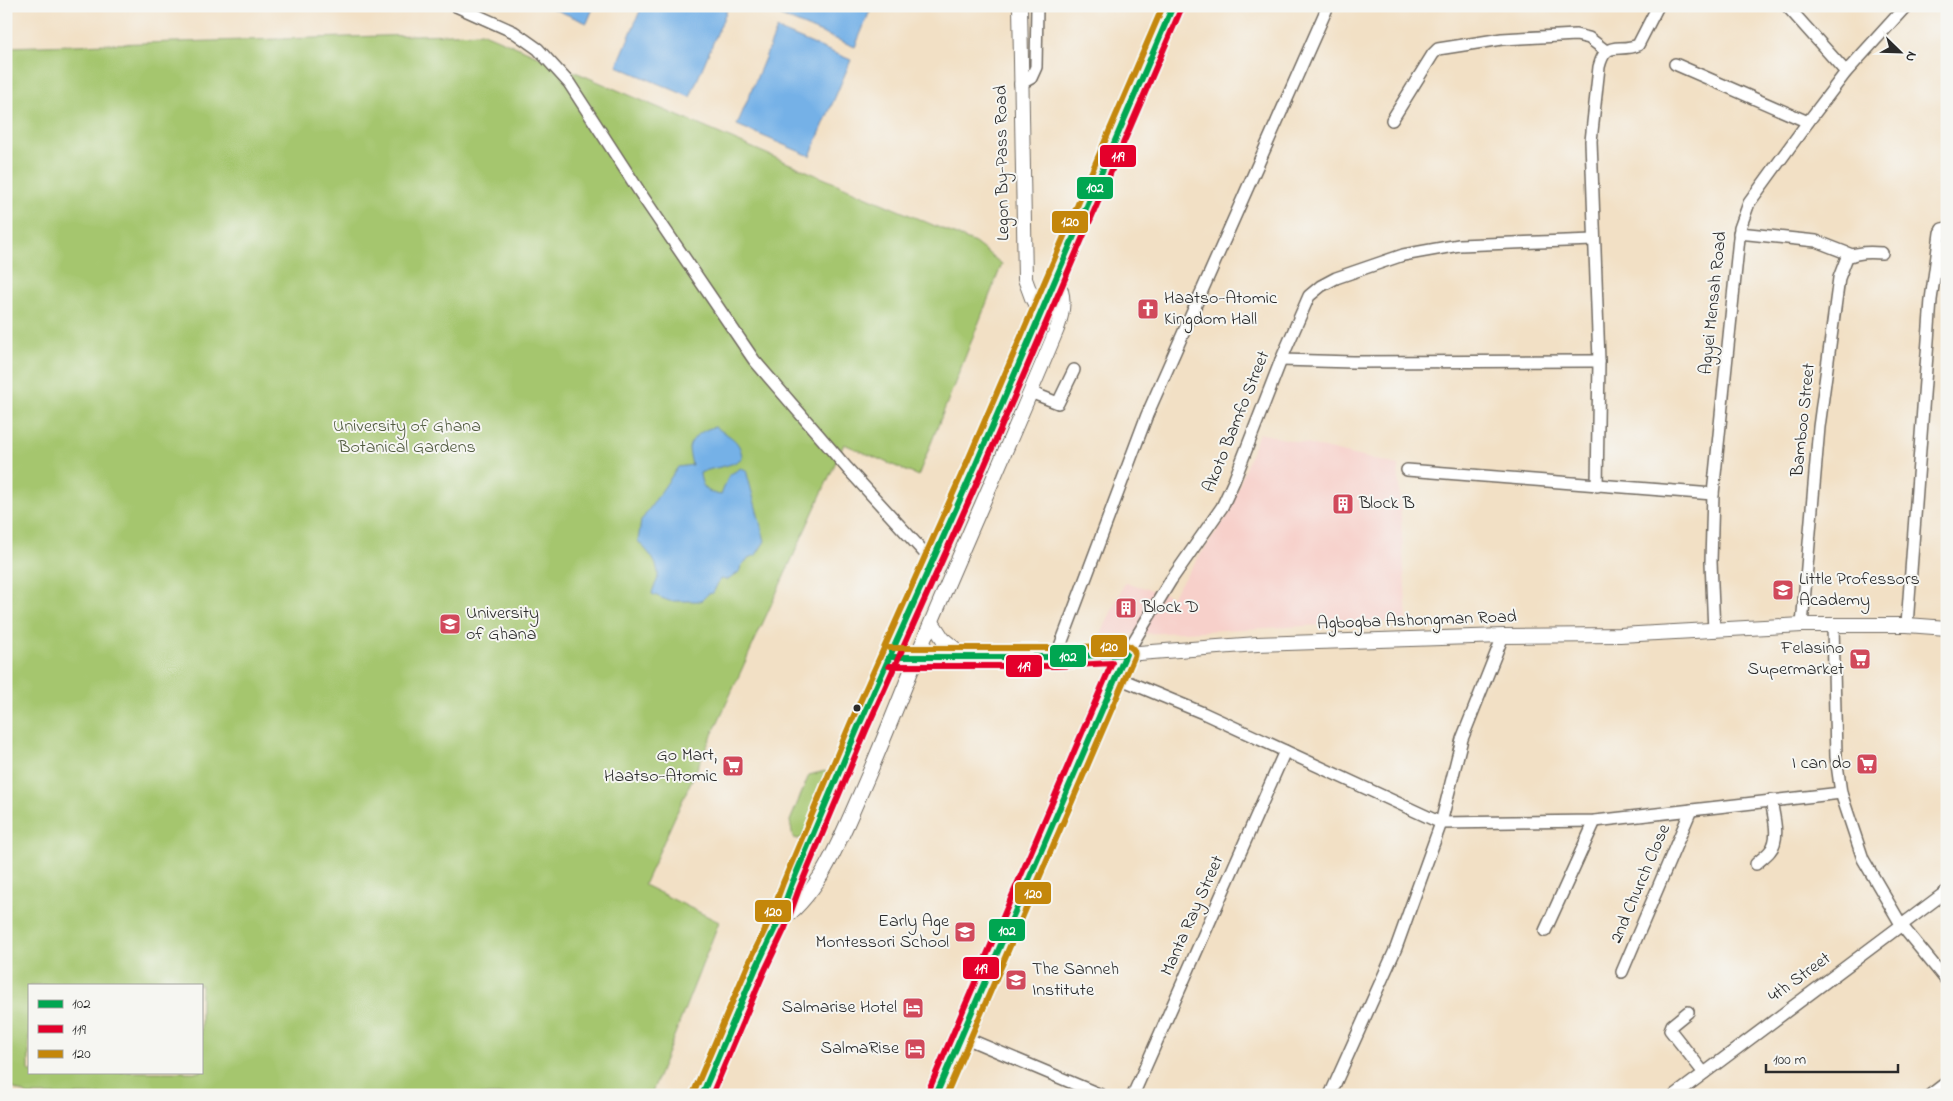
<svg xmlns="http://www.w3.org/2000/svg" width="1953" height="1101" font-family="'Indie Flower',sans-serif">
	<rect width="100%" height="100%" fill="#f6f6f2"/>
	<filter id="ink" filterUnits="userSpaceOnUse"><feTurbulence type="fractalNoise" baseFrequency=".02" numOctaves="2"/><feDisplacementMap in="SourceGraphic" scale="10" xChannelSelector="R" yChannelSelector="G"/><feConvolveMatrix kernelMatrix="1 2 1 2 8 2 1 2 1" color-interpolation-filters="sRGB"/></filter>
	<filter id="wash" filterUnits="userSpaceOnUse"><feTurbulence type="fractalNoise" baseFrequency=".0096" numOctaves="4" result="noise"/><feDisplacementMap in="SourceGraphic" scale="20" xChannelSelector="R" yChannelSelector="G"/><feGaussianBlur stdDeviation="1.12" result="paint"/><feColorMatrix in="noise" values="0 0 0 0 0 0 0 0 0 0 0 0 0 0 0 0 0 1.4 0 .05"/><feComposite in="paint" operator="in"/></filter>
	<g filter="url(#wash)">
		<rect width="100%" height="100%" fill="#f2e0c5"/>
		<!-- built -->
		<polygon fill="#f7d0ca" points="1259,433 1398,465 1407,621 1100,636 1125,582 1172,596 1227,516"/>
		<!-- green -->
		<g fill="#a5c66e" stroke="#68784c" fill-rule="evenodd">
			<path d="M 484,33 L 975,243 L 1002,264 L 918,476 L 844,444 L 644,885 L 719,922 L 651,1095 L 28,1095 L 6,1085 L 6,47 ZM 29,985 L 201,985 L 201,1072 L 29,1072 Z"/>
			<polygon points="825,771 830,776 805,835 799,839 793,838 790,821 809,775"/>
		</g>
		<!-- water -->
		<g fill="#75b1e7" stroke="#506e89">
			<polygon points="547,6 594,6 587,23"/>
			<polygon points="642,6 717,6 727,10 690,97 617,66"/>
			<polygon points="785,6 872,6 855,47 781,16"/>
			<polygon points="777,29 851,60 810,156 737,125"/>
			<path d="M 715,427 C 729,436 741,440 742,458 C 730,468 715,466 700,473 C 701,487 707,493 721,495 L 729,475 L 741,468 L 746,470 L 765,541 L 756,555 L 749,558 L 741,566 L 739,572 L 728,580 L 720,579 L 713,593 L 708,594 L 701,601 L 669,601 L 652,594 C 653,586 658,582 658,576 C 659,562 646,550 638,541 L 641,521 L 678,467 L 692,465 C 691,460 689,452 689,448 C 691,437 706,428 715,427 Z"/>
		</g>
	</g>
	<g filter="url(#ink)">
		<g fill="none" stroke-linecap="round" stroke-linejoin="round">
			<!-- minor casing -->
			<g stroke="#716a61" stroke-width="14">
				<g id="minor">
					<polyline points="456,6 514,32 538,49 569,83 643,197 754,360 847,468 932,561"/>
					<polyline points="1787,6 1846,72"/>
					<polyline points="1675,64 1808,122"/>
					<polyline points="1020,84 1031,78 1036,67 1037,6"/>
					<polyline points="1392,120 1433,54 1438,49 1502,39 1576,35 1589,38 1606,51"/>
					<polyline points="1739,233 1816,241 1852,255"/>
					<polyline points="1281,360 1353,362 1599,361"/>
					<polyline points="1030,392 1058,403 1074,370"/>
					<polyline points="1407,470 1713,494"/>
					<path d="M 1597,486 L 1599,361 L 1591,141 L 1599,67 C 1606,39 1618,53 1638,45 L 1658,6"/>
					<path d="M 1802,625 L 1819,427 L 1839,278 L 1847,257 C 1859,252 1869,252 1882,253"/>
					<polyline points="1833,625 1836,757 1841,793 1863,859 1902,926 1947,981"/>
					<polyline points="1907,625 1931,300 1940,233 1942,229 1947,228"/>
					<polyline points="1714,631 1711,562 1713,494 1740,228 1749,203 1808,122 1846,72 1906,6"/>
					<polyline points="1056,657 1147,415 1328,6"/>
					<polyline points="1116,677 1203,713 1441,823 1595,821 1841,793"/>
					<path d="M 1756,864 C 1760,860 1766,856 1770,851 C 1781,838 1773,815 1771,800"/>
					<polyline points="1545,931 1595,821"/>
					<polyline points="1622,972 1691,810"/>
					<polyline points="1688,1012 1672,1025 1670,1030 1704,1073"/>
					<polyline points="961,1036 1101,1095"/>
					<polyline points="936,1095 1126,654 1171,580 1222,507 1234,481 1281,360 1309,296 1321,286 1336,278 1403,255 1459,245 1594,240"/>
					<polyline points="1133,1095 1285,751"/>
					<polyline points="1330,1095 1396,948 1441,823 1462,739 1503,636"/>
					<polyline points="1675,1095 1947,891"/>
					<polyline points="1930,1095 1947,1082"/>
				</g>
			</g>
			<!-- tertiary casing -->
			<g stroke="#716a61" stroke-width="16">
				<g id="tertiary">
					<polyline points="1020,6 1025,279 1032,298 1041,315"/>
					<polyline points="932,622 943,639 965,657"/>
					<polyline points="889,657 1056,657 1126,654 1257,644 1503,636 1620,635 1802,625 1907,625 1947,628"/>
					<path d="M 777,924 C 820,893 837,846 858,799 C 879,752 898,704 917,656 C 963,546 1012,438 1057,329 C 1063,312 1066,295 1056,280"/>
				</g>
			</g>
			<!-- secondary casing -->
			<g stroke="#716a61" stroke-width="18">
				<polyline id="secondary" points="702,1095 756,968 777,924 791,886 859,725 976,464 1173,6"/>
			</g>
			<!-- minor -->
			<use href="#minor" stroke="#fff" stroke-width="11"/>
			<!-- tertiary -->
			<use href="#tertiary" stroke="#fff" stroke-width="14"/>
			<!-- secondary -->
			<use href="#secondary" stroke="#fce5d0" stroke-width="15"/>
			<!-- bus-1 casing -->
			<g stroke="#f6f6f2" stroke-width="10">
				<g id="bus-1">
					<polyline points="889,657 1056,657 1126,654 936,1095"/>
					<polyline points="702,1095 756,968 777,924 791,886 859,725 976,464 1173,6"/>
				</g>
			</g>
			<!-- bus-2 casing -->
			<g stroke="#f6f6f2" stroke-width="10">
				<g id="bus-2">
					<polyline points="889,666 1056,666 1112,663 928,1092"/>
					<polyline points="712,1095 764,972 785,928 799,889 867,728 984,467 1181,9"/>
				</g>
			</g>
			<!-- bus-3 casing -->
			<g stroke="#f6f6f2" stroke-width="10">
				<g id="bus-3">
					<path d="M 889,648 L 1056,648 L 1126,645 C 1133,647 1136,651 1134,657 L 946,1095"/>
					<polyline points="694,1092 748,965 769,921 783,883 851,722 968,460 1163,6"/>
				</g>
			</g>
			<!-- bus-1 -->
			<use href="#bus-1" stroke="#00a651" stroke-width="6"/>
			<!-- bus-2 -->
			<use href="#bus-2" stroke="#e4002b" stroke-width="6"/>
			<!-- bus-3 -->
			<use href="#bus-3" stroke="#c4870b" stroke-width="6"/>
		</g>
	</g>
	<!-- icons -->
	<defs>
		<g id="church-square" transform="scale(1.125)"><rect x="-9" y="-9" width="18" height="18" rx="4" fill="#d1495b" stroke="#f6f6f2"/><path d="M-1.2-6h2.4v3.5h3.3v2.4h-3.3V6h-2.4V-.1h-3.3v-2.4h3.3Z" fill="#fff"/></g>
		<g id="building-square" transform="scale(1.125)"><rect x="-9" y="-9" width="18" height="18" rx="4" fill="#d1495b" stroke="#f6f6f2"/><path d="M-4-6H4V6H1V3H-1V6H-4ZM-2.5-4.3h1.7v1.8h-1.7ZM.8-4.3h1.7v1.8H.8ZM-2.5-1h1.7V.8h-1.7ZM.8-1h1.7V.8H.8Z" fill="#fff"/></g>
		<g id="school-square" transform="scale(1.125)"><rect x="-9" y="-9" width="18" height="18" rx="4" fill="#d1495b" stroke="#f6f6f2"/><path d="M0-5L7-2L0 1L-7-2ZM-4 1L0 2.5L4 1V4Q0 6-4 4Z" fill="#fff"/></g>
		<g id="university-square" transform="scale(1.125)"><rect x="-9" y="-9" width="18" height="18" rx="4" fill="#d1495b" stroke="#f6f6f2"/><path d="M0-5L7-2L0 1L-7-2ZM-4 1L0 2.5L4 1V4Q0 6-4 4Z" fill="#fff"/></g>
		<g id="supermarket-square" transform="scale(1.125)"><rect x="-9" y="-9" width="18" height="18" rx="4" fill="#d1495b" stroke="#f6f6f2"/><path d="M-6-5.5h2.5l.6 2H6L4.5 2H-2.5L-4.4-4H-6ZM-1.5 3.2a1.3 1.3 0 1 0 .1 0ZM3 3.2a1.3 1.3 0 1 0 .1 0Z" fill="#fff"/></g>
		<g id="hotel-square" transform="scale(1.125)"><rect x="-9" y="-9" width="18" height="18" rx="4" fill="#d1495b" stroke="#f6f6f2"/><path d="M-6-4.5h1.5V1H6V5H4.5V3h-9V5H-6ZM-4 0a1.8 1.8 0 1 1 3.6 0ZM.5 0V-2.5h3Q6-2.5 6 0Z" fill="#fff"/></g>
	</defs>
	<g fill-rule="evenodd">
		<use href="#church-square" x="1148" y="309"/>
		<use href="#building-square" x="1343" y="504"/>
		<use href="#school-square" x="1783" y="590"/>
		<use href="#building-square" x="1126" y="608"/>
		<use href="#university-square" x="450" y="624"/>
		<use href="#supermarket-square" x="1860" y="659"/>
		<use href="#supermarket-square" x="1867" y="764"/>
		<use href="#supermarket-square" x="733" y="766"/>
		<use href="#school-square" x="965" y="932"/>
		<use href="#school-square" x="1016" y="980"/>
		<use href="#hotel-square" x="913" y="1008"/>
		<use href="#hotel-square" x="915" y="1049"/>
	</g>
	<!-- markers -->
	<circle fill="#2b2b2b" stroke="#f6f6f2" stroke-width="2" cx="857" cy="708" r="4.5"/>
	<g text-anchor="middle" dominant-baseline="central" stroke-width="4" stroke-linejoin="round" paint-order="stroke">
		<!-- street labels -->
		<g font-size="18" fill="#2b2b2b" stroke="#f6f6f2">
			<text transform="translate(1003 163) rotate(-91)">Legon By-Pass Road</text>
			<text transform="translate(1714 303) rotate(-84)">Agyei Mensah Road</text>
			<text transform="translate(1804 420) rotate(-84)">Bamboo Street</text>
			<text transform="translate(1237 422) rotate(-68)">Akoto Bamfo Street</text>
			<text transform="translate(1417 621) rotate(-2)">Agbogba Ashongman Road</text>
			<text transform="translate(1641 884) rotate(-67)">2nd Church Close</text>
			<text transform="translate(1193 916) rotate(-66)">Manta Ray Street</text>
			<text transform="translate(1800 978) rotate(-36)">4th Street</text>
		</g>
		<!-- poi labels -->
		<g font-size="18" fill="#2b2b2b" stroke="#f6f6f2" text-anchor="start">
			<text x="1164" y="299">Haatso-Atomic<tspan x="1164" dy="21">Kingdom Hall</tspan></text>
			<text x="1359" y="504">Block B</text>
			<text x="1799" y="580">Little Professors<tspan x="1799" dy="21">Academy</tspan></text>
			<text x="1142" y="608">Block D</text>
			<text x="466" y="614">University<tspan x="466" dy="21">of Ghana</tspan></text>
			<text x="1844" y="649" text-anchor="end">Felasino<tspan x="1844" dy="21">Supermarket</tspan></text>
			<text x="717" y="756" text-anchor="end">Go Mart,<tspan x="717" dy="21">Haatso-Atomic</tspan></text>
			<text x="1851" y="764" text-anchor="end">I can do</text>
			<text x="949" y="922" text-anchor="end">Early Age<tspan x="949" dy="21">Montessori School</tspan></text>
			<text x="1032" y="970">The Sanneh<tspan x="1032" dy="21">Institute</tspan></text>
			<text x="897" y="1008" text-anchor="end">Salmarise Hotel</text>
			<text x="899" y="1049" text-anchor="end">SalmaRise</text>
		</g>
		<!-- park labels -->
		<g font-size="18" fill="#505a3f" stroke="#f6f6f2">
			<text x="407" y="427">University of Ghana<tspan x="407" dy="21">Botanical Gardens</tspan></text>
		</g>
	</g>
	<g stroke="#f6f6f2" stroke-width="2">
		<rect x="1099" y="144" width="38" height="24" rx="5" fill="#e4002b"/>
		<rect x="1076" y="176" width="38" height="24" rx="5" fill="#00a651"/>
		<rect x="1051" y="210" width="38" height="24" rx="5" fill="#c4870b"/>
		<rect x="1090" y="634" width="38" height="24" rx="5" fill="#c4870b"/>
		<rect x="1049" y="644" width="38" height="24" rx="5" fill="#00a651"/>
		<rect x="1005" y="654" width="38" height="24" rx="5" fill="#e4002b"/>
		<rect x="1014" y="881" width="38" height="24" rx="5" fill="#c4870b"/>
		<rect x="754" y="899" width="38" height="24" rx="5" fill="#c4870b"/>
		<rect x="988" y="918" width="38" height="24" rx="5" fill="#00a651"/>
		<rect x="962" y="956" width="38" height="24" rx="5" fill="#e4002b"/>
	</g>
	<g font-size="14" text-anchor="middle" font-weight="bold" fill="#fff">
		<text x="1118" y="161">119</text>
		<text x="1095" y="192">102</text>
		<text x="1070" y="226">120</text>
		<text x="1109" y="651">120</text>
		<text x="1068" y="661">102</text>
		<text x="1024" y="671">119</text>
		<text x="1033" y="898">120</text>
		<text x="773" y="916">120</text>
		<text x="1007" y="935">102</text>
		<text x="981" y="973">119</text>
	</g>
	<!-- margin -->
	<rect width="1953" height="1101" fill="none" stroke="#f6f6f2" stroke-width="25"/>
	<!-- legend -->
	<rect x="28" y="984" width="175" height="90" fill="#f6f6f2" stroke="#a5a5a2"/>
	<rect x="38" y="1000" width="25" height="8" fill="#00a651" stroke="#a5a5a2"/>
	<text x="72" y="1008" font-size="15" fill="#2b2b2b">102</text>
	<rect x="38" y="1025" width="25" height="8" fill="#e4002b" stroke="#a5a5a2"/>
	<text x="72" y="1034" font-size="15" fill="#2b2b2b">119</text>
	<rect x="38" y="1050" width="25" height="8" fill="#c4870b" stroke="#a5a5a2"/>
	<text x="72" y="1058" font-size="15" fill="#2b2b2b">120</text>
	<!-- north arrow -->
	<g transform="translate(1900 52) rotate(113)" stroke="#f6f6f2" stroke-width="4" paint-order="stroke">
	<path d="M0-4L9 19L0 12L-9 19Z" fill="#2b2b2b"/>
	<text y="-8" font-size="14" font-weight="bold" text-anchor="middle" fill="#2b2b2b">N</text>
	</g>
	<!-- scale -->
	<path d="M1766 1064v8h132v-8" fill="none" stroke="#2b2b2b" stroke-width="2.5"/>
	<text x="1773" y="1064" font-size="15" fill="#2b2b2b" stroke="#f6f6f2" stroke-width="4" paint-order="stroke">100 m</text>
</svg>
